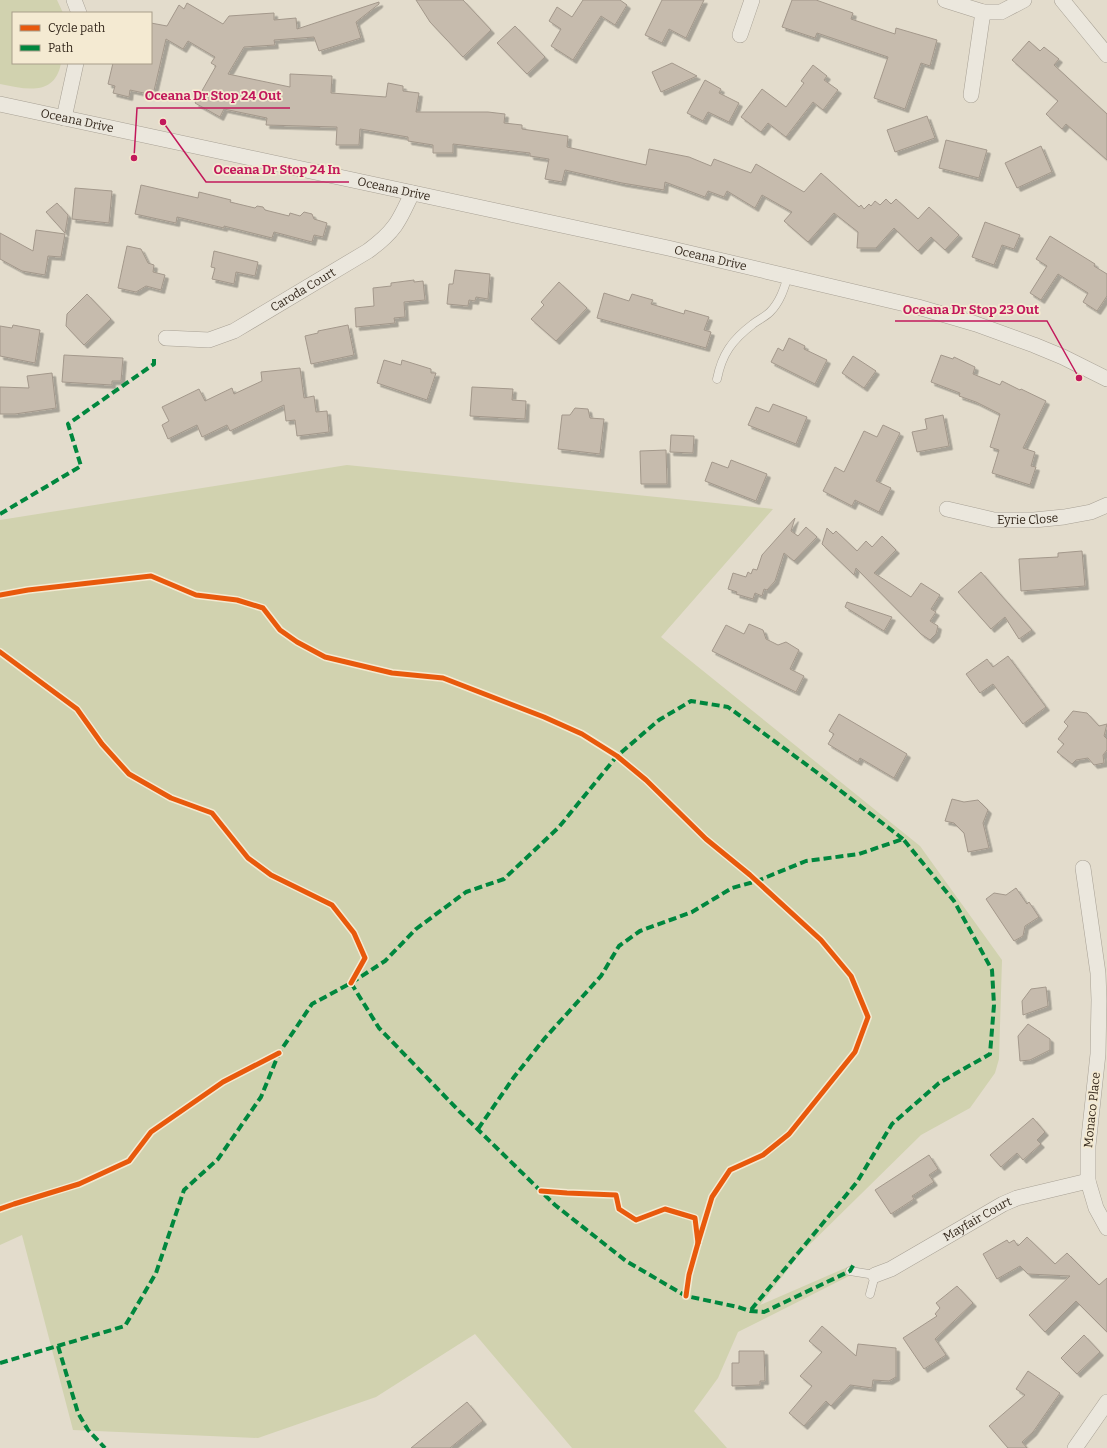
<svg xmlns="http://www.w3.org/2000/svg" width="1107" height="1448" font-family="Bitter,serif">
	<defs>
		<filter id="shadow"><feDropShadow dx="3.5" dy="3.5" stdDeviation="0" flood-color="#0004"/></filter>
	</defs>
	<rect width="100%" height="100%" fill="#e3dccc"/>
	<!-- green -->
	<g fill="#d1d2af">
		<path d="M 0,0 L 57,0 L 63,13 L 13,13 L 13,63 L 61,63 C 55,97 25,89 0,84 Z"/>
		<polygon points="347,465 773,509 661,637 920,846 1002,960 999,1059 995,1073 970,1108 921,1135 800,1254 760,1305 850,1266 849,1276 738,1332 718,1378 694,1411 727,1448 572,1448 475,1334 376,1397 258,1438 73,1430 22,1235 0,1245 0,520"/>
	</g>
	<!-- building -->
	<g fill="#c6bbad" stroke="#a3988b" filter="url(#shadow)">
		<polygon points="416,0 463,0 491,30 463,57 430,22"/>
		<polygon points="583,0 620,0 627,5 615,25 601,16 573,60 551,46 561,29 549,21 557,7 572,17"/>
		<polygon points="662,0 704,0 686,38 669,29 662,43 645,35"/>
		<polygon points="792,0 816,0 853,13 851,19 895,34 896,28 937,40 930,66 921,63 905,109 874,98 888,57 817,33 815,38 782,27"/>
		<polygon points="379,2 379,4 356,22 361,38 319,51 314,37 274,40 275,45 244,47 228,74 290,87 290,74 332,76 331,93 386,97 388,83 403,86 403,91 419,93 416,112 488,112 505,114 504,123 522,125 522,129 568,136 567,147 646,165 649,149 689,157 711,166 714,159 751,173 756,164 804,192 821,173 859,207 861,205 864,209 869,204 871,206 875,201 880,205 886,199 891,204 896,199 918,219 929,207 959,235 945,250 931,237 918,251 894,228 876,248 857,248 858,232 834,213 808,242 784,221 792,212 762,195 755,208 727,191 724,197 708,191 705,197 665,182 664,190 622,183 565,170 562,182 545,179 549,159 530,156 530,153 453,144 453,153 433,153 433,145 408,141 408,137 360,129 359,145 336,145 337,127 266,125 267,118 224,109 220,117 195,103 216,66 211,63 215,57 188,41 183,49 166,39 153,95 130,90 129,97 113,93 115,86 108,84 113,63 151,63 151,23 167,26 179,5 184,9 187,3 223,24 229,16 274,13 274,20 296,18 297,29"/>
		<polygon points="515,26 545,57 527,74 497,43"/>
		<polygon points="1029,41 1040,51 1044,47 1059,59 1054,65 1107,114 1107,160 1066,124 1062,129 1046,114 1058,101 1012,60"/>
		<polygon points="672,63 697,76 661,92 652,72"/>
		<polygon points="813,65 827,76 824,80 838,90 823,110 813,102 786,137 768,123 761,132 741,117 762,89 786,107 804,83 801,81"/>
		<polygon points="705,80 721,89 719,93 739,103 729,122 708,112 703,121 687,113"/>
		<polygon points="927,116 935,138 895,152 887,130"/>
		<polygon points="946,140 987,150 979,178 939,168"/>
		<polygon points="1041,146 1052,172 1017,188 1005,163"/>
		<polygon points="141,185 198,198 199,192 231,200 230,202 255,208 257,206 263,207 265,210 289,216 290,213 300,216 304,212 312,214 314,219 327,223 323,237 314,235 312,242 274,232 272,238 224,226 224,228 177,217 176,223 135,214"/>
		<polygon points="75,188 112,191 109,223 72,219"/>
		<polygon points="57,203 68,215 65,233 46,212"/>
		<polygon points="985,222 1020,235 1014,249 1002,245 994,265 972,257"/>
		<polygon points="36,230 65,234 61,257 48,256 45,275 22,271 0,259 0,233 33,251"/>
		<polygon points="1050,236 1095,264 1094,266 1107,274 1107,296 1097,311 1083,302 1088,293 1058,274 1041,300 1030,293 1047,266 1036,259"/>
		<polygon points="127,246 141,249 148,263 154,265 153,272 165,275 161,290 146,286 136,292 118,288"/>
		<polygon points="214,251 258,262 255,276 236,272 234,284 212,279 215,268 211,267"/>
		<polygon points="455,270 490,274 488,299 476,297 475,301 469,300 468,306 447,304 449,284 453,284"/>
		<polygon points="414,280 414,282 423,281 425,300 404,302 405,317 394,318 395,323 356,327 355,308 374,306 373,288 391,286 391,283"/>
		<polygon points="559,282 587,308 556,341 531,319 544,305 541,302"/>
		<polygon points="604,293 629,301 632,294 653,300 651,304 684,314 685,310 709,317 704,330 711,332 706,348 597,318"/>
		<polygon points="87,294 111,319 84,345 66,326 67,314"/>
		<polygon points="13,325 40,330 35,363 0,356 0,326 12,328"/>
		<polygon points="348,325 354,355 311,364 305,336 318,333 318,331"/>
		<polygon points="789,338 805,346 804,349 827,360 815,384 771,362 778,348 783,351"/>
		<polygon points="64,355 123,358 121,381 112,381 112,385 62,382"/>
		<polygon points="941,355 953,359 954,357 975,367 973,374 1000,385 1002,381 1020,390 1021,389 1046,401 1023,448 1035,452 1031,466 1036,467 1030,485 992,473 999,450 990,447 1000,414 976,402 959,396 960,393 931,382"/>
		<polygon points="853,356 876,371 864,388 842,373"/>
		<polygon points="384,360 401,365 402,360 431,369 431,373 436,373 427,400 377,383"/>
		<polygon points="300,368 304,398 314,396 316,412 327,411 329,432 297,436 295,420 286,421 284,405 230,431 227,425 202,437 197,425 168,439 162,425 169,421 162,407 199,389 205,401 232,388 234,394 262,381 261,372"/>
		<polygon points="52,373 56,408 15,414 0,414 0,387 29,388 27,376"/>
		<polygon points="472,387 513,389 512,400 526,401 525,419 470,416"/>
		<polygon points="773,404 807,417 796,444 748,425 756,407 769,412"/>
		<polygon points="575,408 588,409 590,418 604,419 600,454 558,449 562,415 570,415"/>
		<polygon points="943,415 949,446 917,452 912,432 927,429 925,419"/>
		<polygon points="883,425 900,433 876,481 891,488 879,512 855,500 852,506 823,491 835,467 844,472 864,431 877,437"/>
		<polygon points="671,435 694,436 693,453 670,452"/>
		<polygon points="666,450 667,484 641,484 640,451"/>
		<polygon points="731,460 767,474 756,501 705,481 712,462 728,468"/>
		<polygon points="795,518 791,531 798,536 806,527 817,537 794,561 784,553 775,581 767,590 764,589 762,596 755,593 753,599 736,594 737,592 728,589 733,573 746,577 748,572 751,574 753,569 757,570 762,555"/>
		<polygon points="827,528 833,534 836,531 857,551 866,541 872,547 882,536 896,550 874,573 911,597 921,583 940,595 931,609 936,612 930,621 938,626 936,634 930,640 921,634 856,568 854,575 822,544"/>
		<polygon points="1082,551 1085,586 1021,591 1019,559 1058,557 1058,553"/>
		<polygon points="981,572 1000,594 1032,630 1019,639 1005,617 991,629 958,592"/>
		<polygon points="847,602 892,617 884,631 845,607"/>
		<polygon points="749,624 763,630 766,639 778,645 786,642 799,650 790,669 804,676 796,692 712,651 726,625 744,634"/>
		<polygon points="1008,656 1046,707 1023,724 993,684 980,693 966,674 987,659 993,667"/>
		<polygon points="1073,711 1087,713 1099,726 1107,724 1104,736 1107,739 1107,750 1103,755 1104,763 1094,765 1088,758 1076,760 1072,764 1057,752 1064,744 1058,739 1068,726 1064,722"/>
		<polygon points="839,714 907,754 894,778 860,758 858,762 828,744 834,734 829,731"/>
		<polygon points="952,799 964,802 978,800 988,810 983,823 989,848 968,852 964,833 954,823 945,821"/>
		<polygon points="1016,888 1027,904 1029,902 1039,917 1025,926 1023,936 1014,941 986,899 994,893 1006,895"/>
		<polygon points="1046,987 1048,1006 1023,1015 1022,1001 1031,989"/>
		<polygon points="1028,1024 1050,1039 1050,1050 1030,1060 1020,1061 1018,1036"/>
		<polygon points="1033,1118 1045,1132 1037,1140 1041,1144 1023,1160 1017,1153 1001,1167 990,1155"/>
		<polygon points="929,1155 938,1169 929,1175 934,1182 912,1196 914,1199 891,1214 875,1190"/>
		<polygon points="1027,1237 1055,1264 1067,1253 1099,1285 1107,1278 1107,1332 1076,1301 1045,1332 1029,1315 1070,1276 1028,1274 1020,1266 997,1279 983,1254 1007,1240 1009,1243 1014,1240 1018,1246"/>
		<polygon points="957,1286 973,1303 935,1339 946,1355 924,1369 903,1338 937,1316 935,1314 940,1308 936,1303"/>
		<polygon points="822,1326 856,1356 858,1344 896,1348 896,1377 889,1381 873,1380 872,1388 850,1385 831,1406 826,1401 804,1426 789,1413 812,1386 800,1376 822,1352 809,1341"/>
		<polygon points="1084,1335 1100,1352 1077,1374 1061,1358"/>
		<polygon points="739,1351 764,1351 765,1381 760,1381 760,1385 732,1386 732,1363 739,1363"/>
		<polygon points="1028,1371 1060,1393 1033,1432 1022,1442 1027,1448 1008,1448 989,1426 1025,1395 1016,1389"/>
		<polygon points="467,1402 483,1421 450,1448 411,1448"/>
	</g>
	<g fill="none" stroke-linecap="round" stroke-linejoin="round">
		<!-- lane casing -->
		<g stroke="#a8a195" stroke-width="9">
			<g id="lane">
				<path d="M 717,379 C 722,354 732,340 753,324 C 758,320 765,317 770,312 C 780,302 784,289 788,276"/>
				<polyline points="850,1271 875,1275 870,1294"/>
			</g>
		</g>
		<!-- street casing -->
		<g stroke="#a8a195" stroke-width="16">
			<g id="street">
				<polyline points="74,0 79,13"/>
				<polyline points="945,0 983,12 1001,12 1024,0"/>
				<polyline points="1062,0 1107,55"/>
				<polyline points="740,35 752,0"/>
				<polyline points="971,95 983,12"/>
				<path id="s1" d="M 0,104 L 668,248 L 918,307 L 976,324 L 1034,345 L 1063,357 L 1107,379"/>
				<polyline points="64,118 76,63"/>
				<path id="s2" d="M 166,338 L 209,340 L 234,331 L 368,251 C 394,232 399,222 412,193"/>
				<path id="s3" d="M 947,509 L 994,520 L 1034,520 L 1064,517 L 1091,512 L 1107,505"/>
				<polyline points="1083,868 1098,973 1099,1000 1098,1054 1088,1146 1088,1181 1096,1208 1107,1228"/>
				<path id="s4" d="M 875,1275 L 891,1269 L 1003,1204 L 1017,1198 L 1088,1181"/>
				<polyline points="1075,1448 1107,1402"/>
			</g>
		</g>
		<!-- lane -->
		<use href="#lane" stroke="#ebe7dd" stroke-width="8"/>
		<!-- street -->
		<use href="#street" stroke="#ebe7dd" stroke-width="15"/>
		<!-- quiet -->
		<g stroke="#00873e" stroke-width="4" stroke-dasharray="8 4" stroke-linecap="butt">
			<polyline points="0,514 81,466 68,424 154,364 154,358"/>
			<polyline points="351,983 379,1028 460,1112 555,1205 626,1261 686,1296 738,1307 750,1311 764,1312 850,1271 855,1262"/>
			<polyline points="478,1129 514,1077 545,1038 601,976 619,946 640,931 692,912 732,888 757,881 806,861 859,854 903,839 954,901 992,970 994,1005 990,1054 939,1083 892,1124 857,1182 750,1311"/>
			<polyline points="58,1346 78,1413 88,1430 105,1448"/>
			<polyline points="0,1363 125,1326 156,1273 184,1190 218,1159 261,1097 279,1053 312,1004 351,983 385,961 416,929 466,892 504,879 559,827 617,756 659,720 691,701 728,707 815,771 903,839"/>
		</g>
		<!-- cycleway casing -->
		<g stroke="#f4ead2" stroke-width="8">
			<g id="cycleway">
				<polyline points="0,595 28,590 151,576 196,595 237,600 263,608 280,630 297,642 325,657 392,673 443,678 544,717 582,734 617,756 646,780 706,839 750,875 821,940 851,976 868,1017 855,1052 789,1134 763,1155 730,1170 712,1197 698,1243"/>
				<polyline points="0,652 77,709 102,744 129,774 171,798 212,813 248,858 271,875 332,905 354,933 365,958 351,983"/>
				<polyline points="541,1191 567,1193 616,1195 619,1209 636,1220 665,1209 695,1218 698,1243 689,1275 686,1296"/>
				<polyline points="0,1209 14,1204 79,1184 129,1161 151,1132 223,1082 279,1053"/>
			</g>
		</g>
		<!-- cycleway -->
		<use href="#cycleway" stroke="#e8590c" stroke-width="5"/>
	</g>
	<g text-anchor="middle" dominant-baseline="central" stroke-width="3.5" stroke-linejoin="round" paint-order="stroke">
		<!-- street labels -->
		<g font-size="12" fill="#362a1e" stroke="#f4ead2">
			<text stroke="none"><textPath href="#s1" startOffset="79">Oceana Drive</textPath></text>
			<text stroke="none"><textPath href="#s1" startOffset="403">Oceana Drive</textPath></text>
			<text stroke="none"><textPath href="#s1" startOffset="727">Oceana Drive</textPath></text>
			<text stroke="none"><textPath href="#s2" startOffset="150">Caroda Court</textPath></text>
			<text stroke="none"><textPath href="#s3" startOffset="82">Eyrie Close</textPath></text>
			<text transform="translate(1092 1110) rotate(-84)">Monaco Place</text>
			<text stroke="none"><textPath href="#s4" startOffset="117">Mayfair Court</textPath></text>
		</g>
	</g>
	<!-- callouts -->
	<path fill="none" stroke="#c2185b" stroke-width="1.5" d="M134 158L137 108H290M163 122L206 182H349M1079 378L1047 321H895"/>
	<g fill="#c2185b" stroke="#f4ead2" stroke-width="1.5">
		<circle cx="134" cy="158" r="4"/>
		<circle cx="163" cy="122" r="4"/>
		<circle cx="1079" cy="378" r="4"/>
	</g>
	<g font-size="13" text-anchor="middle" font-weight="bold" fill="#c2185b" stroke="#f4ead2" stroke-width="3.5" stroke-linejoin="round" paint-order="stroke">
		<text x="213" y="100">Oceana Dr Stop 24 Out</text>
		<text x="277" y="174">Oceana Dr Stop 24 In</text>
		<text x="971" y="314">Oceana Dr Stop 23 Out</text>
	</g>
	<!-- legend -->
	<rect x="12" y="12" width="140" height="52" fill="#f4ead2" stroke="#a89d8a"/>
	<rect x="20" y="25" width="20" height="6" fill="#e8590c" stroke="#a89d8a"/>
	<text x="48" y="32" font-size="12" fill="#362a1e">Cycle path</text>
	<rect x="20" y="45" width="20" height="6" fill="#00873e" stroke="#a89d8a"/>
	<text x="48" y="52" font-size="12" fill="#362a1e">Path</text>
</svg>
